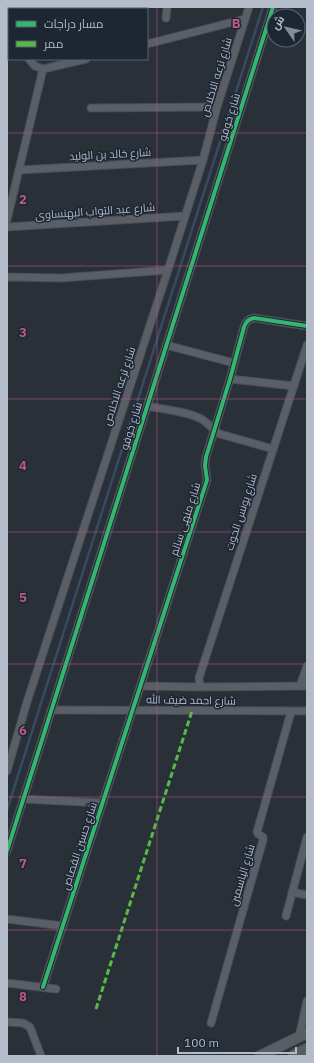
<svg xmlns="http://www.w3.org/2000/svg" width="314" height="1063" font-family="'IBM Plex Sans',Cairo,sans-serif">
	<rect width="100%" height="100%" fill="#2a3038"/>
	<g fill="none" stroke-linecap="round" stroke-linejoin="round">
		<!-- stream -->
		<polyline stroke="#384963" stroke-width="2.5" points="7,810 263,7"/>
		<!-- street casing -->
		<g stroke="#484c53" stroke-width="9">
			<g id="street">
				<polyline points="69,7 69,9"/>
				<polyline points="29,9 29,7"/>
				<polyline points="104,9 104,7"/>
				<polyline points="135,9 135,7"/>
				<polyline points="166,18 167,7"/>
				<polyline points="147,44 245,19"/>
				<polyline points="29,59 35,66 43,69 86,59"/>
				<polyline points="91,108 217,107"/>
				<polyline points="19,170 203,160"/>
				<polyline points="7,220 43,69"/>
				<polyline points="7,227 185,216"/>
				<polyline points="7,277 61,278 168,270"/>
				<polyline points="166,345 234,363"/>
				<polyline points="230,379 294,386"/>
				<path d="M 147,406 C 162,409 191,412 203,420 C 209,424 213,430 220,434 L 273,449"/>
				<polyline points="141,686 200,687 307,686"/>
				<polyline points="300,686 307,666"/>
				<polyline points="200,687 199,678 307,345"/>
				<polyline points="51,710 307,711"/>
				<polyline points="7,771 27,702 168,270 203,160 217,107 249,7"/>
				<polyline points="23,799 103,803"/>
				<polyline points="7,851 273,7"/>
				<polyline points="292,892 307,895"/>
				<polyline points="286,916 307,837"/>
				<polyline points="7,919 63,926"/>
				<polyline points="7,983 56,989"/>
				<path d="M 43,987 L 207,480 L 205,466 L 206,457 L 230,379 L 244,327 C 246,322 248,319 254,318 L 307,326"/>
				<polyline points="7,1022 23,1023 30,1027 41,1056"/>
				<polyline points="211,1023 263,840 263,837 258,834 257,832 291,712"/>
				<polyline points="299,1037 307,1001"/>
			</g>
		</g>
		<!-- secondary casing -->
		<g stroke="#484c53" stroke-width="12">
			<polyline id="secondary" points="260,1056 307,1033"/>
		</g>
		<!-- highway casing -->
		<g stroke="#474c53" stroke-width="15">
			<polyline id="highway" points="295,1056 307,1050"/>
		</g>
		<!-- street -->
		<use href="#street" stroke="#5a5e66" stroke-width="7"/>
		<!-- secondary -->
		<use href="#secondary" stroke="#595d64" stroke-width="10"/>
		<!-- highway -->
		<use href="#highway" stroke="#5a5d60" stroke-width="13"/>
		<!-- quiet -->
		<polyline stroke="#58b947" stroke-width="3" stroke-dasharray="6 3" stroke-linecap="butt" points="96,1009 192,711"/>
		<!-- cycleway casing -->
		<g stroke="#1d2633" stroke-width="6">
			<g id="cycleway">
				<polyline points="7,851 273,7"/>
				<path d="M 43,987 L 207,480 L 205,466 L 206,457 L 230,379 L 244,327 C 246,322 248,319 254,318 L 307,326"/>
			</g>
		</g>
		<!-- cycleway -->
		<use href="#cycleway" stroke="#33b770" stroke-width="4"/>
	</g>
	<!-- grid -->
	<path fill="none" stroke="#bc5a87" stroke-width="1" stroke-opacity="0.55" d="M 157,7 L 157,1056M 7,133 L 307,133M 7,266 L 307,266M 7,399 L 307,399M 7,532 L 307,532M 7,664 L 307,664M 7,797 L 307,797M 7,930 L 307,930"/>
	<g text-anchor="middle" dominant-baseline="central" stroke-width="3" stroke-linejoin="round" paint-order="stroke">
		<!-- street labels -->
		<g font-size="11" fill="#b4bcc9" stroke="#1d2633">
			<text transform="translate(216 77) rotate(-73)">شارع ترعه الاخلاص</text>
			<text transform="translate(229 117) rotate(-73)">شارع خوفو</text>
			<text transform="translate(110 154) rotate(-3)">شارع خالد بن الوليد</text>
			<text transform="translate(95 211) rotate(-4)">شارع عبد التواب البهنساوى</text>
			<text transform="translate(119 386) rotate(-72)">شارع ترعه الاخلاص</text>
			<text transform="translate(131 426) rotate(-73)">شارع خوفو</text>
			<text transform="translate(241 512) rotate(-72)">شارع يونس الحوت</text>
			<text transform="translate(185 519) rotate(-72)">شارع منهى سالم</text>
			<text transform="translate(191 700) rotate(1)">شارع احمد ضيف الله</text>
			<text transform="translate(79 846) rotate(-72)">شارع حسين القصاص</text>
			<text transform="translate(242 875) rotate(-74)">شارع الياسمين</text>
		</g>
	</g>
	<g font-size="13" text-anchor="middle" font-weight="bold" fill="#bc5a87" stroke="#1d2633" stroke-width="3" stroke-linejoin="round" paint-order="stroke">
		<text x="236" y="28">B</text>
		<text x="23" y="204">2</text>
		<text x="23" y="337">3</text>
		<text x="23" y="470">4</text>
		<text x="23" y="602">5</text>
		<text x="23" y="735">6</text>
		<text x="23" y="868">7</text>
		<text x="23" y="1001">8</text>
	</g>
	<!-- border -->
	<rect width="314" height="1063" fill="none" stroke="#b4bcc9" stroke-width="16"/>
	<!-- legend -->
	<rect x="8" y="8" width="140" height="52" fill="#1d2633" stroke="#59626f"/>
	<rect x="16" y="21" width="20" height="6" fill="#33b770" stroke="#59626f"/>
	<text x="44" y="28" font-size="12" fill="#b4bcc9">مسار دراجات</text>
	<rect x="16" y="41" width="20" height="6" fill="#58b947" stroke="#59626f"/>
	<text x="44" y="48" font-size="12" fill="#b4bcc9">ممر</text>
	<!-- north arrow -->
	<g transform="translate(286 28) rotate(304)"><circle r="19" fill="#1d2633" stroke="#59626f"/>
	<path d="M0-3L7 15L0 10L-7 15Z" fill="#848b96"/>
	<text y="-6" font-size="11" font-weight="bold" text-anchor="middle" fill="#b4bcc9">ش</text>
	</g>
	<!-- scale -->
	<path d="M178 1047v6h118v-6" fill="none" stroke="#b4bcc9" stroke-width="2"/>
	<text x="184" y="1047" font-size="12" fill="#b4bcc9" stroke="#1d2633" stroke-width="3" paint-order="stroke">100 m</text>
</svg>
